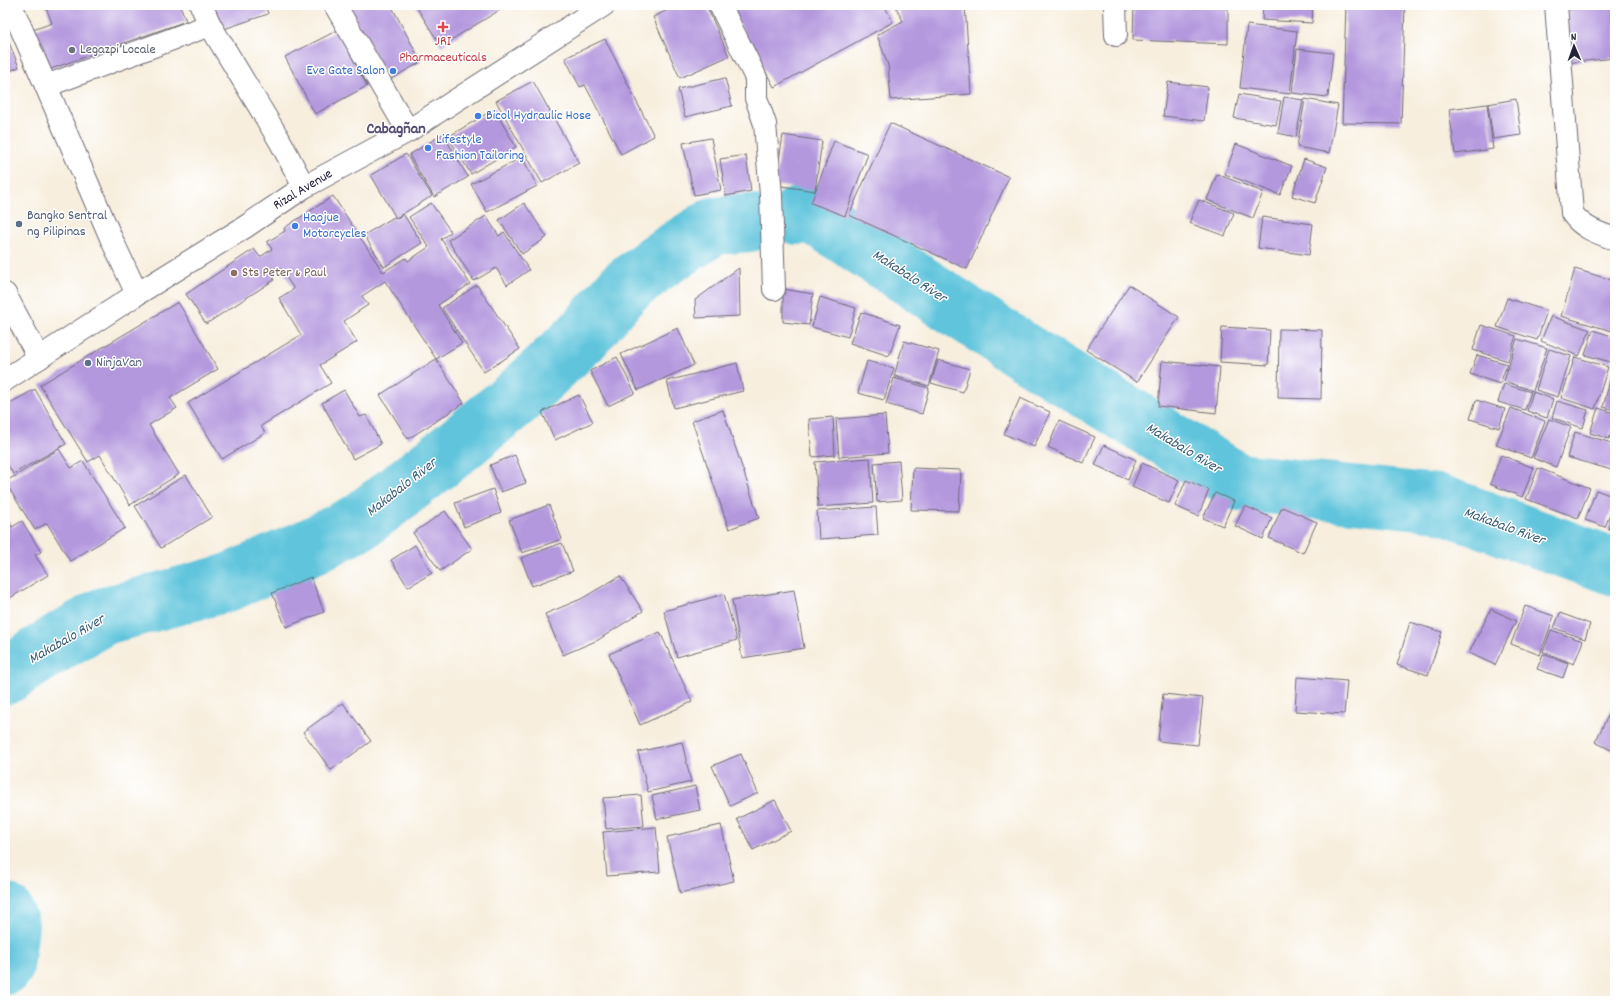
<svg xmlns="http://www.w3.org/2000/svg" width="1620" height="1006" font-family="Dekko,sans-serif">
	<rect width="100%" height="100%" fill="#fff"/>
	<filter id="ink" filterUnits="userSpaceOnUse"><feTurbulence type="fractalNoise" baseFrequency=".025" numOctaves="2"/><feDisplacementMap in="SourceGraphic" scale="8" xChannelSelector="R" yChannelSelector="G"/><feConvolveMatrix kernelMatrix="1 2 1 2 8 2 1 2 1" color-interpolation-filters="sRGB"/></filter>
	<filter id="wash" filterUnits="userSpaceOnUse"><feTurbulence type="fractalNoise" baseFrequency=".012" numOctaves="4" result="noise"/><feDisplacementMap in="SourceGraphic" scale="16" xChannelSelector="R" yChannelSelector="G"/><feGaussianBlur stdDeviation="0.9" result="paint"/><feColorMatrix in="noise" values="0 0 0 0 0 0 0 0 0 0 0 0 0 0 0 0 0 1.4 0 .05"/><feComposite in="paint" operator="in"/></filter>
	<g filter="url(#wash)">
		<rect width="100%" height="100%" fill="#f7eedd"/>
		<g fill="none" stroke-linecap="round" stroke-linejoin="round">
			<!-- river -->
			<g stroke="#5fc4dc" stroke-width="58">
				<polyline points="798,216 812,214 1026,353 1238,482 1438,503 1615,567"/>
				<polyline points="5,676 62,640 104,616 227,583 312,546 361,521 448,454 520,395 580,339 624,288 659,261 714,226 749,223"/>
				<polyline points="5,912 10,925 5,966"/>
			</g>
		</g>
		<g id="blocks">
			<!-- building -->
			<g fill="#b498de">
				<polygon points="45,5 180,5 186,21 48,70 33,30 52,23"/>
				<polygon points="212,5 265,5 268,14 221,30"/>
				<polygon points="346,5 391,5 421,62 389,80"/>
				<polygon points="415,5 508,5 441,46"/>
				<polygon points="678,5 706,5 729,56 680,78 653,17"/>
				<polygon points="729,5 884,5 893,22 774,87"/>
				<polygon points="895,5 965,5 971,94 891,100 888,65 877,35 903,21"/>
				<polygon points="1134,5 1228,5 1228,44 1133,40"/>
				<polygon points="1263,5 1313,5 1312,23 1262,20"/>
				<polygon points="1346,5 1405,5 1401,124 1342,123"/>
				<polygon points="1615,5 1615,58 1565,63 1561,10"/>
				<polygon points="1247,25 1297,31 1290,94 1240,88"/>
				<polygon points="338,30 367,86 315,114 285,57"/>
				<polygon points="5,33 19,67 5,73"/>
				<polygon points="605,39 654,136 621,154 585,85 580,87 565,58"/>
				<polygon points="1297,49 1333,53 1328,97 1292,93"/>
				<polygon points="725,78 732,106 685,117 678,89"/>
				<polygon points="533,81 579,163 542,183 496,101"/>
				<polygon points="1168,82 1208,87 1204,121 1163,116"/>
				<polygon points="1239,94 1281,101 1276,125 1234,118"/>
				<polygon points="1284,97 1303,100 1296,137 1278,133"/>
				<polygon points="1305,99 1338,105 1329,153 1297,147"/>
				<polygon points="1516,99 1521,135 1493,139 1488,104"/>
				<polygon points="1487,104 1493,149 1455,154 1449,109"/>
				<polygon points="494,109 516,147 471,174 448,137"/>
				<polygon points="890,123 1009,177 967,269 849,215"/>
				<polygon points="443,134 468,177 434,197 409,155"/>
				<polygon points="783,135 822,141 815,191 775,185"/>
				<polygon points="711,138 721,190 694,195 683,143"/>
				<polygon points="834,141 868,154 845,216 811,203"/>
				<polygon points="1236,144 1292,166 1280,195 1225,174"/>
				<polygon points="406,154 432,196 396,218 371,175"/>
				<polygon points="746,155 751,191 726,196 720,159"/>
				<polygon points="522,157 537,186 487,212 471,184"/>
				<polygon points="1304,159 1327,167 1315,203 1292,196"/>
				<polygon points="1217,174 1263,192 1253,218 1207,200"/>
				<polygon points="333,196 383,272 406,258 408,261 429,247 409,217 431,203 451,232 441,239 470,284 438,305 462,343 436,359 464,403 408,439 380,395 436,359 385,281 362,296 368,305 344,321 357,342 320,365 331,383 261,426 265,433 222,459 188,403 301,335 279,298 294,289 280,268 271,274 274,280 206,324 186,294 254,249 260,257 272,249 267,242 285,231 284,228"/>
				<polygon points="1199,200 1234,213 1225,236 1189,223"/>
				<polygon points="524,203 547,237 522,254 499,220"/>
				<polygon points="403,214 422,243 384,267 364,235 394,217 396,219"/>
				<polygon points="486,216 499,236 504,232 529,270 507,285 496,268 474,281 448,240"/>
				<polygon points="1262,217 1313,224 1309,255 1258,248"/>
				<polygon points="739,268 740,316 696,318 695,300"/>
				<polygon points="1575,269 1615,281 1615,332 1561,316"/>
				<polygon points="477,285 520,349 484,372 442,308"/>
				<polygon points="1129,285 1179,317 1137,382 1086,350"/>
				<polygon points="783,289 813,294 809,325 783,322"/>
				<polygon points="820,297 856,308 848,337 812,327"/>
				<polygon points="1507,298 1547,311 1537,340 1497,327"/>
				<polygon points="178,302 218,369 170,398 177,408 149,425 179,474 130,505 100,455 88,462 40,385"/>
				<polygon points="861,312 900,325 889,356 850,343"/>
				<polygon points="1551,316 1590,330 1579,356 1541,341"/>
				<polygon points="1481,325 1516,336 1508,361 1473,350"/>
				<polygon points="1222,327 1270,330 1268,365 1220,362"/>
				<polygon points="678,328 694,365 638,390 621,354"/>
				<polygon points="1279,329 1322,330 1321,399 1278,398"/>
				<polygon points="1593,330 1615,337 1615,350 1611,362 1585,355"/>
				<polygon points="1517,339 1547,348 1533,391 1504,381"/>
				<polygon points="904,341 939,351 929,386 894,376"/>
				<polygon points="1549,349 1571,356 1558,397 1536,390"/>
				<polygon points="1477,355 1507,364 1500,384 1470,374"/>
				<polygon points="617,357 635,393 608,406 590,371"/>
				<polygon points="1575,357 1608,367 1595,409 1561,398"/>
				<polygon points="938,360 970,369 963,392 931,383"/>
				<polygon points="867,361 894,368 884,400 858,393"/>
				<polygon points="1162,361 1220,367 1216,413 1158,406"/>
				<polygon points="737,363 743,391 674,408 667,381"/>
				<polygon points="1613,370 1615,371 1615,410 1603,407"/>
				<polygon points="894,378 929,388 922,414 886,404"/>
				<polygon points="1504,384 1531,392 1525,410 1498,402"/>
				<polygon points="35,389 66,444 13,474 5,460 5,406"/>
				<polygon points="344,390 360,417 366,415 381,444 353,459 322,403"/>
				<polygon points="1533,392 1553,399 1547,418 1527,411"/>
				<polygon points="579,395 593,422 555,440 542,412"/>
				<polygon points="1020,398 1050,412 1034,447 1004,434"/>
				<polygon points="1476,400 1505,409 1499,428 1470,419"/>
				<polygon points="1557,401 1588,410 1583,428 1552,418"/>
				<polygon points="1511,408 1545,421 1531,458 1496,445"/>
				<polygon points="1598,408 1615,413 1615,419 1609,439 1590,433"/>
				<polygon points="723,410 759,518 729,529 692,421"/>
				<polygon points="885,415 888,453 839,457 836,419"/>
				<polygon points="833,417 835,455 812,457 809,419"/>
				<polygon points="1549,419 1571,427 1556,467 1533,458"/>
				<polygon points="1059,421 1095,437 1083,463 1048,447"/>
				<polygon points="1575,432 1615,444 1615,471 1567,457"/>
				<polygon points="1104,445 1136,460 1128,480 1095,465"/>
				<polygon points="59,449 71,468 83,461 125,528 70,561 47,523 35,530 5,482"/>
				<polygon points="515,455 526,483 501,492 490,465"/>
				<polygon points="1501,455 1534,468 1522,497 1490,484"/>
				<polygon points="870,458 873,503 818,507 815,462"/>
				<polygon points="899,461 902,500 877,502 874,463"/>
				<polygon points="1142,463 1179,480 1169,503 1132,487"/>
				<polygon points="913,468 961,470 959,511 911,510"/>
				<polygon points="1538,468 1590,488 1578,518 1526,499"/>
				<polygon points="186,475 212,517 161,548 135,506"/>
				<polygon points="1186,480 1209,490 1198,516 1175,506"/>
				<polygon points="493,489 501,513 464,527 455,503"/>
				<polygon points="1596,490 1615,497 1615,501 1605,527 1585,520"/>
				<polygon points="1215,493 1234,501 1223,526 1203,518"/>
				<polygon points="549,505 562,539 522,553 509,520"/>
				<polygon points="1245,506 1272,518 1263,539 1235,526"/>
				<polygon points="876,507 878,535 819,539 817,511"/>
				<polygon points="1282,507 1317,522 1303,553 1269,538"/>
				<polygon points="445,511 472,549 440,571 413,533"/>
				<polygon points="1615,512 1615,532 1608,529"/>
				<polygon points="5,515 12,527 22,521 41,552 35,555 48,575 5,601"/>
				<polygon points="562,543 573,571 532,586 521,558"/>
				<polygon points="415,545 432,573 408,587 391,560"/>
				<polygon points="620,576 643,611 598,640 563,655 545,614 581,599"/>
				<polygon points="311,577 324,612 286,627 272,593"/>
				<polygon points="794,590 804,648 742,658 732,600"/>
				<polygon points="724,594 737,640 677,657 664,611"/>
				<polygon points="1525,606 1554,616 1540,655 1511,644"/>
				<polygon points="1491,609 1516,621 1495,665 1469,653"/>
				<polygon points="1560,613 1590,624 1585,639 1554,628"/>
				<polygon points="1410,622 1442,632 1428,675 1397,665"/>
				<polygon points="1551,630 1583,641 1574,664 1543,652"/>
				<polygon points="660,632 692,702 640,725 609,654"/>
				<polygon points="1543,654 1568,663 1563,678 1537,669"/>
				<polygon points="1297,677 1347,681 1344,714 1295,711"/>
				<polygon points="1163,694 1203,698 1198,745 1158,741"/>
				<polygon points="1615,702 1615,752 1595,742"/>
				<polygon points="343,703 371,741 331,770 303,732"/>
				<polygon points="682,742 691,782 648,792 638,752"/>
				<polygon points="741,754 758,793 730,806 712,766"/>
				<polygon points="695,786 700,810 657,819 652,796"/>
				<polygon points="641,795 644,826 606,829 603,798"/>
				<polygon points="775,800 791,831 753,850 737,819"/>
				<polygon points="721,825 734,881 680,893 667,837"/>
				<polygon points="656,827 660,872 607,876 603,832"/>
			</g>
		</g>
	</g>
	<g filter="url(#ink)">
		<use href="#blocks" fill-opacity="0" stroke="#6d6974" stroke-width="1"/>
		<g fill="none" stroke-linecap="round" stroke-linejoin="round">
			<!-- minor casing -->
			<g stroke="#6d6974" stroke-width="24">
				<g id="minor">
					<polyline points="11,5 46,86"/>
					<polyline points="201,5 210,25"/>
					<polyline points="335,5 408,131"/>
					<polyline points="720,5 756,78 756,98 765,124 771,195 774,289"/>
					<polyline points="1115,5 1116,35"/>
					<path d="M 1556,5 L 1572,213 C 1582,228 1598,233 1615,239"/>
					<polyline points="5,294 39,358"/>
					<polyline points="137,294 111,238 46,86 210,25 280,141 304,187"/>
				</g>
			</g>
			<!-- major casing -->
			<g stroke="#6d6974" stroke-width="24">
				<polyline id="major" points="5,380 137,294 245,227 304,187 408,131 604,5"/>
			</g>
			<!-- minor -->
			<use href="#minor" stroke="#fff" stroke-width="22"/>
			<!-- major -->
			<use href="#major" stroke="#fff" stroke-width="22"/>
		</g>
	</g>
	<!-- markers -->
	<path fill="#e0444e" stroke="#fff" stroke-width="1.5" d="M441 21h4v4h4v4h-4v4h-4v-4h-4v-4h4z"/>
	<circle fill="#6b7280" stroke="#fff" stroke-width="1.5" cx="72" cy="50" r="4"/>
	<g fill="#3f7fe0" stroke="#fff" stroke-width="1.5">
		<circle cx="393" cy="71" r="4"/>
		<circle cx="478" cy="116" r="4"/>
		<circle cx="428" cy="148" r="4"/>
		<circle cx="295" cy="226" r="4"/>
	</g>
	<g fill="#5c6f8a" stroke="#fff" stroke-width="1.5">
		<circle cx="19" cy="224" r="4"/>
		<circle cx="88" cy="363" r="4"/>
	</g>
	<circle fill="#8d6e63" stroke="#fff" stroke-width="1.5" cx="234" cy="273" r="4"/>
	<g text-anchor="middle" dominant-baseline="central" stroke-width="3" stroke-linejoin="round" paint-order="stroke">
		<!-- health labels -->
		<g font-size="14" fill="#be3a42" stroke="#fff">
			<text x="443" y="42">JRI<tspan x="443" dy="16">Pharmaceuticals</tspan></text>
		</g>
		<!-- worship labels -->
		<g font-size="14" fill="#5b616d" stroke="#fff" text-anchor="start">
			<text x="80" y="50">Legazpi Locale</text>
		</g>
		<!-- shop labels -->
		<g font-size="14" fill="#366cbe" stroke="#fff" text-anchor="start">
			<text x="385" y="71" text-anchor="end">Eve Gate Salon</text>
			<text x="486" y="116">Bicol Hydraulic Hose</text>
			<text x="436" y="140">Lifestyle<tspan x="436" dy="16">Fashion Tailoring</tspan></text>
			<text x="303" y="218">Haojue<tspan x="303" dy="16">Motorcycles</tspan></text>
		</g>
		<!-- street labels -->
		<g font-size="14" fill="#22223b" stroke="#fff">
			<text transform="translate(303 190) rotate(-31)">Rizal Avenue</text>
		</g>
		<!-- service labels -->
		<g font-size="14" fill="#4e5e75" stroke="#fff" text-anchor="start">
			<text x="27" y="216">Bangko Sentral<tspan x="27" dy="16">ng Pilipinas</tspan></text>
			<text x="96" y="363">NinjaVan</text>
		</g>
		<!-- education labels -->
		<g font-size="14" fill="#785e54" stroke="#fff" text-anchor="start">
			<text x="242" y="273">Sts Peter &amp; Paul</text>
		</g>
		<!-- water labels -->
		<g font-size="15" font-style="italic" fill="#375b73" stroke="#fff">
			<text transform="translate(909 277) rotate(33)">Makabalo River</text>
			<text transform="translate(1183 449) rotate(31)">Makabalo River</text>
			<text transform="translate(402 488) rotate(-38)">Makabalo River</text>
			<text transform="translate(1504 527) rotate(20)">Makabalo River</text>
			<text transform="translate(67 640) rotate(-30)">Makabalo River</text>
		</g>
		<!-- quarter labels -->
		<g font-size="16" font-weight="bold" fill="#554b74" stroke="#fff">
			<text x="396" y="129">Cabagñan</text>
		</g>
	</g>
	<!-- margin -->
	<rect width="1620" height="1006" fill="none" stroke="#fff" stroke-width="20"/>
	<!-- north arrow -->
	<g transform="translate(1574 46) rotate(358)" stroke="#ffffff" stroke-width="3" paint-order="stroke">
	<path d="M0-3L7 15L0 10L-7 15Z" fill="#22223b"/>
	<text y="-6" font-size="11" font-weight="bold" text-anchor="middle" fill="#22223b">N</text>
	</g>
</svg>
